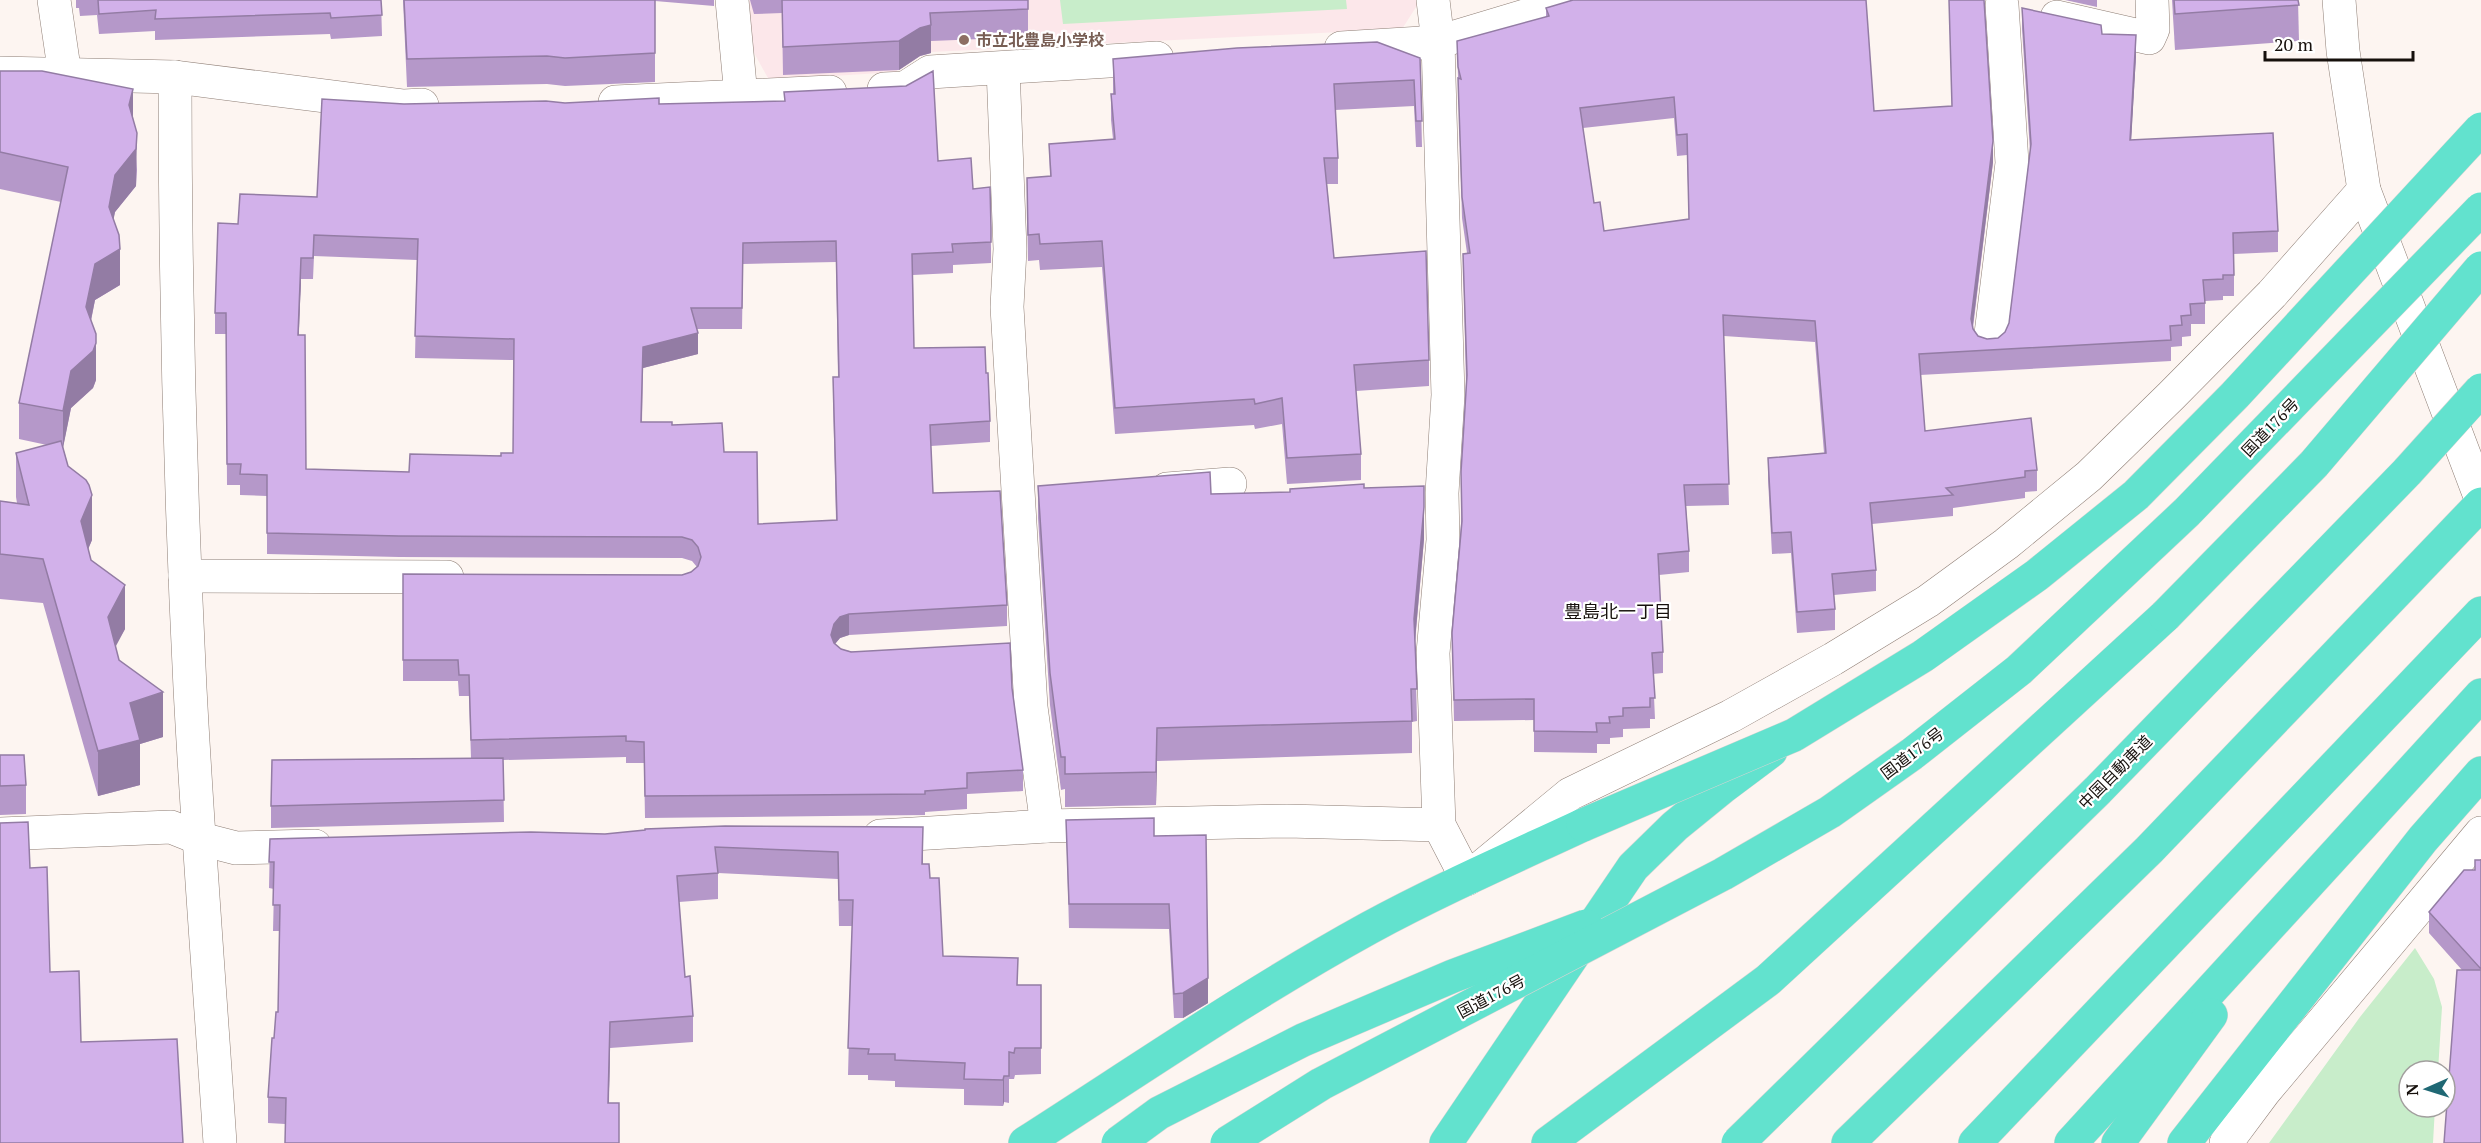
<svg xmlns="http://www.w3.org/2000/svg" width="2481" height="1143" font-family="'PT Serif','Noto Sans JP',serif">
	<rect width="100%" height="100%" fill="#fdf5f1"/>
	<!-- education -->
	<polygon fill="#fce7ea" points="748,0 1417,0 1418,4 1402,29 910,53 896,72 769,80 753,51"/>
	<!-- green -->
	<g fill="#c8edca">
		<polygon points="1060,0 1346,0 1347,9 1063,24"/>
		<polygon points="2415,948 2434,979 2442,1007 2438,1071 2409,1071 2409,1107 2435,1107 2433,1143 2269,1143 2360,1017"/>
	</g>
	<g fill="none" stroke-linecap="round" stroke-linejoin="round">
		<!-- minor casing -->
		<g stroke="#8e7e75" stroke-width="34">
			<g id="minor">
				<polyline points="54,0 65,75"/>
				<polyline points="732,0 741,96"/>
				<polyline points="1433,0 1438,42 1448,395 1442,493 1443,540 1433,653 1439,825 1467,879 1570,794 1731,716 1833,659 1928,601 2006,544 2089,476 2171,396 2272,294 2364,190"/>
				<polyline points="2339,0 2343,51 2364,190 2481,499"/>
				<polyline points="2057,17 2149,38 2153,29 2152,0"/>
				<polyline points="1341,48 1438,42 1578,0"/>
				<polyline points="1003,68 1010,249 1007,307 1031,707 1047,826"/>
				<polyline points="0,73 175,77 404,106 422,105"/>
				<path d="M 175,77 C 175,281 180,484 190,688 C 198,840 210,991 220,1143"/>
				<polyline points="884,89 905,88 930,72 1157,58"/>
				<polyline points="615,102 830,92"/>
				<polyline points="1990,342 2012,163 2002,5"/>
				<polyline points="1167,489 1230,484"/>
				<polyline points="185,576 447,577"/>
				<polyline points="0,834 171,827 201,839 236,848 315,846"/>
				<polyline points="880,836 1047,826 1287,821 1439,825"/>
				<polyline points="2226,1143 2264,1092 2481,833"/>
			</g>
		</g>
		<!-- highway casing -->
		<g stroke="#d5d4d3" stroke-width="34">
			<g id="highway">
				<path d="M 1025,1143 C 1139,1070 1251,993 1369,928 C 1439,890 1512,858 1583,825"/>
				<polyline points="1446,1143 1633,867 1675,826 1723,787 1771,751"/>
				<polyline points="1548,1143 1768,980 2165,616"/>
				<polyline points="1848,1143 2149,850 2481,504"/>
				<polyline points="1975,1143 2481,613"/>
				<polyline points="2071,1143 2481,695"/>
				<polyline points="2118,1143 2211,1015"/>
				<polyline points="2184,1143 2423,839 2481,773"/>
			</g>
		</g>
		<!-- minor -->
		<use href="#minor" stroke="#fff" stroke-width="33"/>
		<!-- highway -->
		<use href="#highway" stroke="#62e2ce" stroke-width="33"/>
		<!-- highway-bridge casing -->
		<g stroke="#d5d4d3" stroke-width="34" stroke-linecap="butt">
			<g id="highway-bridge">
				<polyline points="2165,616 2314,464 2481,268"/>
				<polyline points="1583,825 1794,735 1923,656 2037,575 2136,495 2235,395 2481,129"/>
				<polyline points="1118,1143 1159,1113 1303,1040 1453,976 1586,926"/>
				<polyline points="1227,1143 1321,1084 1723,874 1830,812 1912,754 2019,670 2187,512 2481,209"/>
				<polyline points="1738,1143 2098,790 2407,472 2481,390"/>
			</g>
		</g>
		<!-- highway-bridge -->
		<use href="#highway-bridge" stroke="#62e2ce" stroke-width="33"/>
	</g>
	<!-- wall -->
	<g fill="#b598c9" fill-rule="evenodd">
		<polygon points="76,0 381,0 382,36 331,39 330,34 155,40 155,31 99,34 97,15 80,16 79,8 76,8"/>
		<polygon points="403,0 714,0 714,6 655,1 655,82 565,86 547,84 407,87"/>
		<polygon points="750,0 1028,0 1028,37 931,41 931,53 920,56 899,70 783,75 782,13 754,14"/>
		<path d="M 1949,0 L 1993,162 L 1973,328 L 1978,336 L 1987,339 L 1998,338 L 2005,332 L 2009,323 L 2030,151 L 2022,29 L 2022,8 L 2102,34 L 2136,56 L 2131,140 L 2278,231 L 2278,252 L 2234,254 L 2234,296 L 2223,296 L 2223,300 L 2205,301 L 2205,324 L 2191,324 L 2191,336 L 2182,337 L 2182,346 L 2171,347 L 2171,361 L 1920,375 L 1925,431 L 2037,470 L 2037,491 L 2025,492 L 2025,498 L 1953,508 L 1953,516 L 1872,524 L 1876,570 L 1876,591 L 1834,595 L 1835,609 L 1835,630 L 1797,633 L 1791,553 L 1772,554 L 1768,479 L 1768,458 L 1824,453 L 1815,342 L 1724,336 L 1729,505 L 1686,506 L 1689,551 L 1689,572 L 1659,575 L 1663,652 L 1663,673 L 1653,674 L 1655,719 L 1650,719 L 1650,728 L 1623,729 L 1623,737 L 1610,738 L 1610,744 L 1597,744 L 1597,753 L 1534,752 L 1534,720 L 1454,721 L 1452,633 L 1461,524 L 1466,382 L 1463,254 L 1467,253 L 1462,218 L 1457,41 L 1546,17 L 1546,8 L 1874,111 L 1952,106 ZM 1674,118 L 1677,156 L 1687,155 L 1689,219 L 1604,231 L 1594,203 L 1583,128 Z"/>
		<polygon points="2065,0 2097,0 2097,7"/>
		<polygon points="2172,0 2298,0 2299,41 2175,50"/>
		<polygon points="1420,58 1422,147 1416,147 1414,106 1335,110 1338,158 1338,184 1327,184 1334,258 1429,360 1429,386 1356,391 1361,454 1361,480 1287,484 1282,424 1255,429 1254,425 1115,434 1102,267 1040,270 1039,260 1028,261 1027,204 1027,178 1050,176 1049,144 1113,139 1111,120 1111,94 1113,94 1113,59"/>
		<polygon points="0,71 133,117 137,170 136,186 115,212 113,220 120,285 95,300 91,321 96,380 93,388 71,408 63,447 68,466 92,540 88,549 91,560 125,629 115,646 119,660 163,737 140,744 140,785 98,796 43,603 0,599 0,501 17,503 16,497 16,453 47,445 19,439 19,403 61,202 0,189"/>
		<path d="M 565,103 L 659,104 L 938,161 L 973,189 L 990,187 L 991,249 L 991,263 L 953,265 L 953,273 L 913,275 L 914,348 L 986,373 L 990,421 L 990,442 L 931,446 L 933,493 L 1007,605 L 1007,626 L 849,635 L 840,638 L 835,644 L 841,649 L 1012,688 L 1023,770 L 1023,791 L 967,794 L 967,809 L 925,812 L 925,815 L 645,818 L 644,763 L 626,763 L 626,757 L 503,760 L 504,822 L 271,828 L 271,806 L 471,758 L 469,696 L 459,696 L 458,681 L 403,681 L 403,574 L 682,575 L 691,572 L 697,567 L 692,561 L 682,558 L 399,557 L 267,554 L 267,496 L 240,495 L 240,485 L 227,485 L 226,334 L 215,334 L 215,313 L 238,224 L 317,197 L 404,104 ZM 314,256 L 417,260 L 415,358 L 514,360 L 513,453 L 409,472 L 306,469 L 298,335 L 301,279 L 313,279 ZM 836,262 L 838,377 L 833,377 L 833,398 L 836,520 L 758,524 L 724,452 L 672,425 L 642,422 L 643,368 L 698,354 L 697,329 L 742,329 L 743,264 Z"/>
		<polygon points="1038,486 1211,494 1290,492 1364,488 1424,539 1415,643 1417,721 1412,722 1412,753 1157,761 1156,805 1065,807 1065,789 1061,790 1050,705 1038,518"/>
		<polygon points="0,755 26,785 26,814 0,815"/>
		<polygon points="1066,820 1154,836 1208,1003 1183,1018 1174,1018 1169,929 1069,928"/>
		<polygon points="531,832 923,853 923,864 930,878 943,956 1018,985 1041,985 1041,1074 1015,1075 1014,1079 1009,1079 1009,1103 1004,1102 1003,1106 964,1105 964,1089 895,1087 895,1081 868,1080 868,1075 848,1075 852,926 839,926 838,879 718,873 718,899 679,902 685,977 693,1016 693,1042 610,1048 609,1103 285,1124 268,1123 268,1097 278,1012 280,931 273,931 274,889 269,888 270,839"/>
		<polygon points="2481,860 2481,1143 2462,970 2429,933 2429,912 2475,870"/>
	</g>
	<!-- shaded-wall -->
	<g fill="#937ca4">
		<polygon points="931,25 931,53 920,56 899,70 899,41 920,28"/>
		<polygon points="2136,35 2136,56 2130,161 2130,140"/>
		<polygon points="133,89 133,125 129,105"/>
		<polygon points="137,133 136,186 115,212 109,243 109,207 115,175"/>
		<polygon points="1993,141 1993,162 1971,340 1971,319"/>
		<polygon points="120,249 120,285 95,300 86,344 86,307 95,264"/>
		<polygon points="301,258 301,279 298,356 298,335"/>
		<polygon points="698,333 698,354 643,368 643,347"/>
		<polygon points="96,343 96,380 93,388 71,408 63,448 63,411 71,371"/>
		<polygon points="92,495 92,540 81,566 81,521"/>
		<polygon points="1424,507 1424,539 1414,651 1414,619"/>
		<polygon points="125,585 125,629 108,661 108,617"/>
		<polygon points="849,614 849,635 840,638 834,645 831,635 834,624 840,617"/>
		<polygon points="163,692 163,737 140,744 140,785 98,796 98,751 130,703"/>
		<polygon points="1157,728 1157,761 1156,805 1156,772"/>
		<polygon points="923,827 923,853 922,890 922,864"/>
		<polygon points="1208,978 1208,1003 1183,1018 1183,993"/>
		<polygon points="610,1022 610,1048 608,1130 608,1103"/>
		<polygon points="1004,1076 1004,1102 1003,1106 1003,1080"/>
	</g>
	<!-- building -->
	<g fill="#d2b1ea" stroke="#937ca4" stroke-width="1.5" fill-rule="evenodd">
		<polygon points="98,0 381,0 382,15 331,18 330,13 155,19 156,10 99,14"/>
		<polygon points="404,0 655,0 655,53 565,58 547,56 407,59"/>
		<polygon points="782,0 1028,0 1028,9 930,13 931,25 920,28 899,41 783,47"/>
		<path d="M 1573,0 L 1866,0 L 1874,111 L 1952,106 L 1949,0 L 1984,0 L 1993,141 L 1971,319 L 1973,329 L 1978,336 L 1987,339 L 1998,338 L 2005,332 L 2009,323 L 2031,144 L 2022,8 L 2101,25 L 2102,34 L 2136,35 L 2130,140 L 2273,133 L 2278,231 L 2233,233 L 2234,275 L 2223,275 L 2223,279 L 2203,280 L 2205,303 L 2190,304 L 2191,315 L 2181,316 L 2182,325 L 2170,326 L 2171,340 L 1919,354 L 1925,431 L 2031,418 L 2037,470 L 2025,471 L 2025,477 L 1946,488 L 1953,495 L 1870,503 L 1876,570 L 1832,574 L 1835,609 L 1797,612 L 1791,532 L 1772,533 L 1768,458 L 1826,453 L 1815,321 L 1723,315 L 1729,484 L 1684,485 L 1689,551 L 1658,554 L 1663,652 L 1652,653 L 1655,698 L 1650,698 L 1650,707 L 1623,708 L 1623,716 L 1609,717 L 1610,723 L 1596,723 L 1597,732 L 1534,731 L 1534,699 L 1454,700 L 1452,633 L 1462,521 L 1461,472 L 1467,375 L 1463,254 L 1470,253 L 1462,197 L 1458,78 L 1461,79 L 1458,67 L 1457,41 L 1549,16 L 1546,8 ZM 1674,97 L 1677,135 L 1687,134 L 1689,219 L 1604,231 L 1600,202 L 1594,203 L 1580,108 Z"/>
		<polygon points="2174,0 2298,0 2299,5 2175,14"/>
		<polygon points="1377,42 1420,58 1422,121 1416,121 1414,80 1334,84 1338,158 1324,158 1334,258 1426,251 1429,360 1354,365 1361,454 1287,458 1282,398 1255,404 1254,399 1115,408 1102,241 1040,244 1039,234 1028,235 1027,178 1051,176 1049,144 1115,139 1111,94 1115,94 1113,59 1237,48"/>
		<polygon points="0,71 42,71 133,89 129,105 137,133 136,149 115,175 109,207 119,235 120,249 95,264 86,307 96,334 96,343 93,351 71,371 63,411 19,403 68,167 0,152"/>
		<path d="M 933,71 L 938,161 L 971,158 L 973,189 L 990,187 L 991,228 L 991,242 L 952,244 L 953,252 L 912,254 L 914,348 L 985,347 L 986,373 L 988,373 L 990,421 L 930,425 L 933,493 L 1000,491 L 1007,605 L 849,614 L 840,617 L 834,624 L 831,635 L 834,643 L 841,649 L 851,652 L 1010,643 L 1012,688 L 1023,770 L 967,773 L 967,788 L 925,791 L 925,794 L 645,796 L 644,742 L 626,741 L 626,736 L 471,740 L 469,675 L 459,675 L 458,660 L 403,660 L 403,574 L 682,575 L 691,572 L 698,566 L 701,557 L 698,547 L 692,540 L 682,537 L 399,536 L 267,533 L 267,475 L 240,474 L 241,464 L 227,464 L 226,313 L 215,313 L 218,223 L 238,224 L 240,194 L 317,197 L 322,99 L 404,104 L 546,101 L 565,103 L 659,98 L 659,104 L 785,101 L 784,92 L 906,86 ZM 314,235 L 418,239 L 415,336 L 514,339 L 513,453 L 501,453 L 501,456 L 410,454 L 409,472 L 306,469 L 305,335 L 298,335 L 301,258 L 313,258 ZM 836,241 L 839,377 L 833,377 L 837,520 L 758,524 L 757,452 L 724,452 L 722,423 L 672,425 L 672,422 L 641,422 L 643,347 L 698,333 L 691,308 L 742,308 L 743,243 Z"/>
		<polygon points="61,441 68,466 86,480 89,485 92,495 81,521 91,560 125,585 108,617 119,660 163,692 130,703 140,740 98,751 43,559 0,554 0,501 29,505 16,453"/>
		<polygon points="1210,472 1211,494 1290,492 1290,489 1364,484 1364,488 1424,486 1424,507 1414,619 1417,689 1411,689 1412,721 1157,728 1156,772 1065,774 1065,757 1061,757 1050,673 1038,486"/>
		<polygon points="0,755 24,755 26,785 0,786"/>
		<polygon points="503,758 504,800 271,806 272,760"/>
		<polygon points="1154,818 1154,836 1206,835 1208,978 1183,993 1174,994 1169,904 1069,904 1066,820"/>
		<polygon points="28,822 30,868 47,867 50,972 79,971 81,1042 177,1039 183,1143 0,1143 0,823"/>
		<polygon points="725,826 923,827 922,864 929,864 930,878 939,878 943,956 1018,958 1017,985 1041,985 1041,1048 1015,1048 1014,1053 1009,1052 1009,1076 1004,1076 1003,1080 964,1079 965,1063 895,1060 895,1054 868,1054 869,1049 848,1048 853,900 839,900 838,852 715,847 718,873 677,876 685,977 690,976 693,1016 610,1022 608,1103 619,1103 619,1143 285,1143 286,1098 268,1097 272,1038 274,1038 276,1012 278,1012 280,905 273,905 274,862 269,862 270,839 531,832 605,834 645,830 645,829"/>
		<polygon points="2475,860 2481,860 2481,969 2429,912 2464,870 2475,870"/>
		<polygon points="2457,970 2481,970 2481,1143 2444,1143"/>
	</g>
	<!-- markers -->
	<circle fill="#8d6e63" stroke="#fff" stroke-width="2" cx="964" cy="40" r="6"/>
	<g text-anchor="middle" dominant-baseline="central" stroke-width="4.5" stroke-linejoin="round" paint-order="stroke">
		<!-- education labels -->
		<g font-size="16" font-weight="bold" fill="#785e54" stroke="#fff" text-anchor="start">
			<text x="976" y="40">市立北豊島小学校</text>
		</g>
		<!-- street labels -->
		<g font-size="16" fill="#16100c" stroke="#fff">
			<text transform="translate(2270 427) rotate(-46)">国道176号</text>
			<text transform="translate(1912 753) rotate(-37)">国道176号</text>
			<text transform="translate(2115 772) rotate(-45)">中国自動車道</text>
			<text transform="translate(1491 996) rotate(-28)">国道176号</text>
		</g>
		<!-- neighbourhood labels -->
		<g font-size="18" fill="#16100c" stroke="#fff">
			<text x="1618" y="611">豊島北一丁目</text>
		</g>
	</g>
	<!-- north arrow -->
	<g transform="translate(2427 1089) rotate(267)"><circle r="28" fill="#ffffff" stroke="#a29f9e" stroke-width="1.5"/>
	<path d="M0-4.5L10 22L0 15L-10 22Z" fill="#1f6874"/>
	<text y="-9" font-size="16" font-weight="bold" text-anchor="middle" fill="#16100c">N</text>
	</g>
	<!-- scale -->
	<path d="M2265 51v9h148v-9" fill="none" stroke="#16100c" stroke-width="3"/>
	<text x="2274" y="51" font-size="18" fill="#16100c" stroke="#ffffff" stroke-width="4.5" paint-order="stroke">20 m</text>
</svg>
